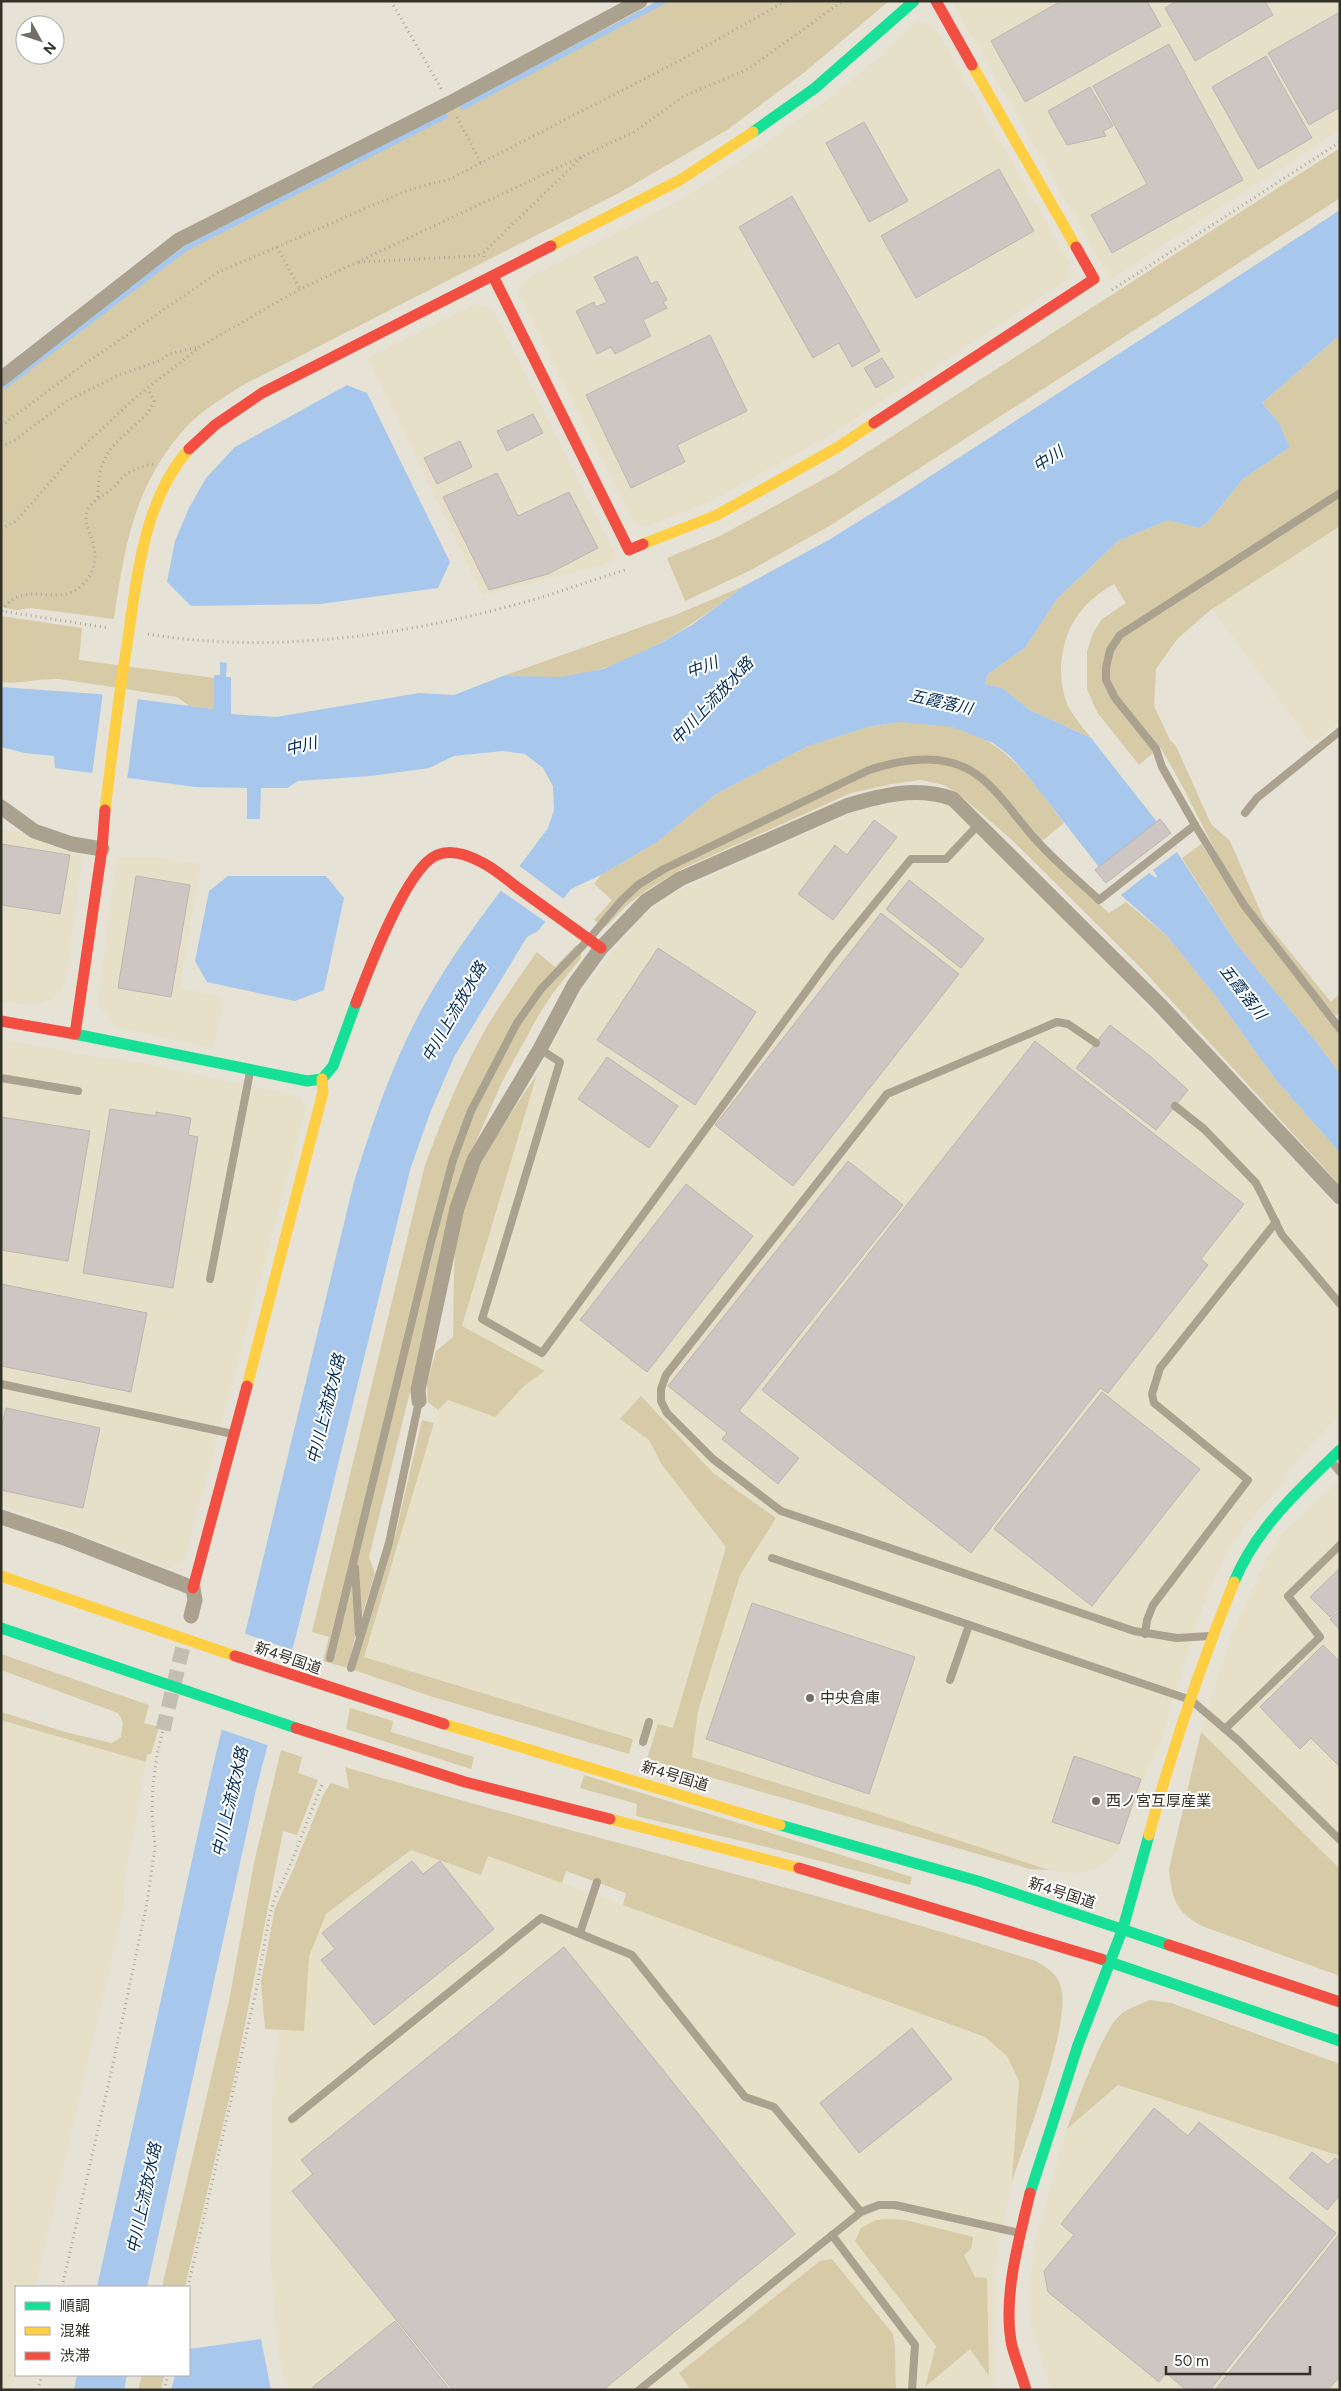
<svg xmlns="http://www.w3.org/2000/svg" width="1341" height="2391" font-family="Figtree,'Noto Sans JP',sans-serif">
	<rect width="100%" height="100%" fill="#e6e2d5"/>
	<!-- built -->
	<g fill="#e6e0c8">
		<polygon points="955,1 1340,1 1340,129 1111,279 955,6"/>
		<polygon points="918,21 933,24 1071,265 1067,280 833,433 713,500 646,527 633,522 518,294 522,281 648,217 700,188 741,161 835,94 881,56"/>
		<polygon points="475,304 492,308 617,558 604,565 483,595 367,358"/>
		<polygon points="1340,526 1340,722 1312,744 1212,609"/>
		<polygon points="919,799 932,799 946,804 1040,894 1340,1210 1340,1414 1282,1476 1285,1480 1242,1529 1228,1551 1215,1575 1198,1619 1158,1749 1144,1777 1116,1854 1100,1867 1086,1871 1073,1873 1049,1870 872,1812 364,1657 537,1074 584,989 638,920 672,894 854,812 881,804"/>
		<polygon points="1,830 29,834 83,853 67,971 62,988 51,999 36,1005 1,1002"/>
		<polygon points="154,857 183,863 201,862 179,988 219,996 223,1002 213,1048 116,1027 98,1004 117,858"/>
		<polygon points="1,1039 112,1060 117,1058 299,1096 306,1107 184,1561 170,1568 1,1505"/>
		<polygon points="1340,1480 1340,1869 1201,1732 1234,1628 1268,1556 1282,1534"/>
		<polygon points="1,1720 146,1762 124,1883 124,1906 35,2287 16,2287 16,2370 12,2390 1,2390"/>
		<polygon points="327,1797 985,2037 1007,2056 1019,2081 1012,2181 995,2265 994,2390 288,2390 279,2356 271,2263 272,2101 285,1979"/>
		<polygon points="1118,2085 1340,2156 1340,2390 1051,2390 1031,2324 1029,2287 1035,2244 1067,2129"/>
	</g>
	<!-- green -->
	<g fill="#d6cba6">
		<path d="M 657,1 L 889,1 L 806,71 L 727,130 L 619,193 L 243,385 C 221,399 196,414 180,434 C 133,490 124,550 114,619 L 31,608 L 16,610 L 1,607 L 1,386 L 183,244 L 444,113 Z"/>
		<polygon points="1340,148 1340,198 831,525 751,570 685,601 667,558 720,536 835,473"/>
		<path d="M 1340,335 L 1340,526 L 1212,609 L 1178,638 L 1156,669 L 1154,706 L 1170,740 L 1176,746 L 1211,824 L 1230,841 L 1264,920 L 1331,1002 L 1340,993 L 1340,1012 L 1336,1016 C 1304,979 1266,934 1240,893 C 1210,846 1189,794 1160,747 L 1139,765 L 1097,712 L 1087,689 L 1087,651 L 1093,633 L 1102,619 L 1126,603 L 1114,584 C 1080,603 1063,629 1061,668 C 1061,680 1063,695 1068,706 C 1074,717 1083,728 1091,738 L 1030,710 L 1002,688 L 985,684 L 988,674 L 1025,648 L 1057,599 L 1118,541 L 1168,520 L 1199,528 L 1208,522 L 1243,479 L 1290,447 L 1279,423 L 1262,403 Z"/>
		<path d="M 744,586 C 689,627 631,670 561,677 C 542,678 522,676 503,676 L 675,615 Z"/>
		<path d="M 1,616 L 82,628 L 79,660 L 214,678 L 213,709 L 189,706 L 177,697 L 60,679 C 40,678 21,684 1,682 Z"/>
		<path d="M 900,722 C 917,723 937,722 954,727 C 1008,742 1032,781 1064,823 L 1036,846 L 1109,913 L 1126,902 L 1167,936 L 1214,994 L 1276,1080 L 1340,1153 L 1340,1185 L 1144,971 L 1012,840 L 960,795 L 944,785 L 921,780 L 892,784 L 851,793 L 684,868 L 647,890 L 626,906 L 607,926 L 602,926 L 594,920 L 612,900 L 594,884 L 601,875 L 657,842 L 716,794 L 808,746 L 868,727 Z"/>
		<polygon points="1201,844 1254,924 1340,1035 1340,1074 1321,1048 1236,943 1182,858"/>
		<path d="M 576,945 L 581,952 L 581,958 L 553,993 L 538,1016 L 502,1082 L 474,1146 L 438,1279 L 369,1557 L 375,1574 L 354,1641 L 348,1668 L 323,1661 L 329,1637 L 312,1632 L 425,1165 C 443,1117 462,1069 488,1025 C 503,1000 520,976 537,952 L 555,967 Z"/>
		<path d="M 537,1074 L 462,1326 L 545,1371 L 525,1385 L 495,1417 L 448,1400 L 438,1410 L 428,1402 L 427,1383 L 436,1351 L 453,1337 C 454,1306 453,1273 456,1241 C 463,1178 504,1125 537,1074 Z"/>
		<polygon points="641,1396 713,1473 776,1518 740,1575 698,1711 692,1757 872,1812 1049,1870 1030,1869 647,1759 658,1724 673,1728 726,1547 662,1465 649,1440 620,1419"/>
		<polygon points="422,1420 434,1423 364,1657 633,1739 629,1754 433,1697 354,1670 396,1532"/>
		<polygon points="1,1654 149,1705 144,1723 159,1727 151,1754 147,1754 146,1762 1,1720 1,1712 65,1732 112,1743 121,1737 123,1722 118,1713 1,1670"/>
		<polygon points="350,1708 393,1721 391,1732 474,1757 471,1769 346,1729"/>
		<path d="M 1201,1732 L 1340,1869 L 1340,1976 L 1202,1926 C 1175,1911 1172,1899 1169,1869 Z"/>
		<polygon points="281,1750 302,1757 298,1773 318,1780 297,1835 283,1831 237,2065 185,2287 162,2287 229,2001 254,1863"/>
		<path d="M 345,1767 C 574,1835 808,1888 1036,1961 C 1046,1967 1056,1973 1060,1984 C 1074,2018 1025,2143 1012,2181 L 1019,2081 L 1007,2056 L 985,2037 L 623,1905 L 626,1893 L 566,1871 L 562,1883 L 488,1856 L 481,1875 L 411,1850 L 326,1914 L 309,1957 L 304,2031 L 265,2029 L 261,1982 L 275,1908 L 293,1870 L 324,1793 L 331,1783 L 349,1789 Z"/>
		<polygon points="584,1775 912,1877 910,1885 767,1847 636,1816 637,1804 580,1788"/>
		<path d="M 1150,2000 L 1171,2003 L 1340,2064 L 1340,2156 L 1118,2085 L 1067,2129 C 1077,2103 1101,2034 1119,2016 C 1127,2008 1139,2005 1150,2000 Z"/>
		<polygon points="887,2219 905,2220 973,2237 971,2249 964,2255 975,2277 987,2278 989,2376 970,2349 925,2387 936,2346 855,2241 861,2228 876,2220"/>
		<polygon points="832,2259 893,2334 895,2348 896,2390 691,2390 679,2373 820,2261"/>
		<polygon points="142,2375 164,2375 161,2390 138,2390"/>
	</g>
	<!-- water -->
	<g fill="#a7c8ec">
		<path d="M 1340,210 L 1340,335 L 1262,403 L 1279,423 L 1290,447 L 1243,479 L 1208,522 L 1199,528 L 1168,520 L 1118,541 L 1057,599 L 1025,648 L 988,674 L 985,684 L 1002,688 L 1030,710 L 1091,738 L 1157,822 L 1099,867 L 1027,775 L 1009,755 L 993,743 L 953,727 L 900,722 L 868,727 L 808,746 L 716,794 L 657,842 L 601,875 L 571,889 L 538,931 L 527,937 L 454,1057 L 430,1113 L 410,1170 L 300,1620 L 256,1790 L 147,2287 L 97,2287 L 213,1766 L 354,1182 C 373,1121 393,1061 424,1005 C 459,942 506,885 548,828 L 554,810 L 553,786 L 543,768 L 525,754 L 503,751 L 454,756 L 429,768 L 371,776 L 298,781 L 287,788 L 261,788 L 260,819 L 247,819 L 247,788 L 195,787 L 55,768 L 54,756 L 25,753 L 1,747 L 1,687 L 98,694 L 213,709 L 214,675 L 220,675 L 220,662 L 227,663 L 226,677 L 231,677 L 231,714 L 276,717 L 419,693 L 454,695 L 503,676 L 560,677 L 603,669 L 659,644 L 692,625 L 744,586 L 827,541 L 906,492 Z"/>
		<polygon points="347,385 367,393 450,562 438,588 320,604 191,606 167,582 175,541 189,508 206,478 235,447"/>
		<polygon points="1177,852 1236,943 1321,1048 1340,1074 1340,1153 1276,1080 1214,994 1167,936 1121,895 1149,873 1156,878 1157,876 1153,870"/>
		<polygon points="228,876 326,876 344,898 324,990 295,1001 207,982 195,961 209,891"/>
		<polygon points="261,2339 271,2390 171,2390 175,2375 189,2375 189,2349"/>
		<polygon points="77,2375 127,2375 124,2390 74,2390"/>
	</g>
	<!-- pier -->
	<g fill="#e6e2d5">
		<polygon points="103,692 138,697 127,780 92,775"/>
		<polygon points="518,865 565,900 547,923 500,890"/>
		<polygon points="243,1633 295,1651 270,1746 220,1729"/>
	</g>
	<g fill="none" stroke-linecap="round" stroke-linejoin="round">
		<!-- stream -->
		<g stroke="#a7c8ec" stroke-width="5.5">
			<polyline points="463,107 664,1"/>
			<polyline points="5,386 186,248 445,116"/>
		</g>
	</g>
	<!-- building -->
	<g fill="#cdc6c2" stroke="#bcb5b1">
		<polygon points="1061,1 1147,1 1161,26 1025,102 991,41"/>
		<polygon points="1176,1 1265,1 1273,15 1195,61 1165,8"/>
		<polygon points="1340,12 1340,107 1309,125 1268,53"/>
		<polygon points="1169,44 1243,180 1112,253 1091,215 1147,184 1093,86"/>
		<polygon points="1266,56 1312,138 1258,169 1212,87"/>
		<polygon points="1090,87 1113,126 1103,131 1106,136 1067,145 1048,111"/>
		<polygon points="864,122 908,201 869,222 826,143"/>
		<polygon points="999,169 1034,231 916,298 881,236"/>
		<polygon points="792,196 880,351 852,367 839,343 813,358 739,227"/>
		<polygon points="637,256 651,284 657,281 667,300 663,302 667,308 643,320 651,336 615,354 611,347 597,354 576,311 594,302 596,307 607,302 594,277"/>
		<polygon points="710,335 747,411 677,445 685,462 631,488 586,395"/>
		<polygon points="882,358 894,377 876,388 864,368"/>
		<polygon points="533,414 543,433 507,451 497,431"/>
		<polygon points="460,441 472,467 437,484 424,458"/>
		<polygon points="497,473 518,516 569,492 598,548 548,574 489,590 443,497"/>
		<polygon points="1160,819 1171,833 1106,883 1095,870"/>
		<polygon points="874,820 897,837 833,920 798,894 835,845 847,855"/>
		<polygon points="1,844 70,855 60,914 1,905"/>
		<polygon points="136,876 190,885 171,997 118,988"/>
		<polygon points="909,880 984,939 961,968 886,909"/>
		<polygon points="881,913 959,974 793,1186 715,1125"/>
		<polygon points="658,948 756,1012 695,1105 597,1040"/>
		<polygon points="1110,1025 1150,1056 1188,1090 1156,1130 1076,1068"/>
		<polygon points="1035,1041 1244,1204 1201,1259 1208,1265 1108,1393 1100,1388 971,1553 762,1390"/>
		<polygon points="607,1057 678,1106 649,1148 578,1099"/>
		<polygon points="110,1109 156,1116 156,1112 191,1118 188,1135 198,1137 173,1288 83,1273"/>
		<polygon points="1,1117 90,1131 68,1261 1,1250"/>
		<polygon points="848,1161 903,1205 739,1411 799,1458 778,1484 722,1439 727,1433 668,1386"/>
		<polygon points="686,1184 753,1236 647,1372 580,1320"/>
		<polygon points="1,1284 147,1313 131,1392 1,1366"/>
		<polygon points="1102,1392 1200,1469 1092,1606 994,1529"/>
		<polygon points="6,1408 100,1428 83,1508 1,1490 1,1429"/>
		<polygon points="1340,1568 1340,1607 1330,1617 1310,1597"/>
		<polygon points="752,1603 915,1657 869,1794 706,1739"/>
		<polygon points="1340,1610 1340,1630 1330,1619"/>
		<polygon points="1323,1645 1340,1662 1340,1767 1311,1738 1300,1749 1260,1707"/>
		<polygon points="1074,1756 1141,1779 1119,1844 1052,1822"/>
		<polygon points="412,1861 423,1874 440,1861 494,1929 374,2025 321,1960 335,1949 322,1933"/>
		<polygon points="564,1947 795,2234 603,2390 453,2390 292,2191 313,2174 301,2160"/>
		<polygon points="912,2028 952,2079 859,2153 820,2103"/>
		<polygon points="1154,2108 1188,2136 1199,2122 1336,2233 1210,2390 1186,2390 1166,2373 1159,2382 1048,2292 1044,2271 1074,2235 1061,2224"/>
		<polygon points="1312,2152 1328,2165 1335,2158 1340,2162 1340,2195 1327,2210 1289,2178"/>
		<polygon points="1340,2233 1340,2376 1328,2390 1215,2390"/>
		<polygon points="395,2321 450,2390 313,2390 313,2387"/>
	</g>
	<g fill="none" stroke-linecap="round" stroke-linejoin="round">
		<!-- street-tunnel -->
		<polyline stroke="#c2beb2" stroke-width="15" stroke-dasharray="15 8" stroke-linecap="butt" points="163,1730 186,1634"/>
		<!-- path -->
		<g stroke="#aaa597" stroke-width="3" stroke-dasharray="1 4" stroke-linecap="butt">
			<polyline points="391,1 442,90"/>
			<polyline points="457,117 481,163"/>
			<polyline points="277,247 300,289"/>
			<polyline points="484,257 483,253 583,156"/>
			<polyline points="359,262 476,256 483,253"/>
			<polyline points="1112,290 1340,142"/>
			<polyline points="1,426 76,370 217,273 408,190 450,179 681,60 786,1"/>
			<polyline points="1,447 15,440 67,401 117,376 161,360 169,354 198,347"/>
			<path d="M 98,497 C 98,459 108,449 135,425 C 144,417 150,412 154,401 L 148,388"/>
			<polyline points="1,529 16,521 73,456 135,398 201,346 300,289 634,132 684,96 748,69 843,1"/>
			<polyline points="1,611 109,628"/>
			<path d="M 2,611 C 27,573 61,616 88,578 C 109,547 75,526 90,506 C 97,497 106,495 114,487 C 117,484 120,479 124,476 C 133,469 144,465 155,464"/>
			<path d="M 148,634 C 278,656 423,633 549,595 C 574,587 599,578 625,570"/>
			<polyline points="62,2287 111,2073 147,1903 155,1847 152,1815 153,1785 157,1755 163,1730"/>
			<polyline points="188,2287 257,1987 269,1918 275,1897 289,1868 323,1782"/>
			<polyline points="38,2390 42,2375"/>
			<polyline points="164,2390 168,2375"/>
		</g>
		<!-- lane -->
		<g stroke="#aaa18e" stroke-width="8">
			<polyline points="1245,813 1257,798 1340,731"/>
			<polyline points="1195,825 1162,767 1156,749 1115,698 1106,680 1106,668 1110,650 1120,635 1340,493"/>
			<polyline points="1096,1043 1068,1024 1057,1022 887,1094 666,1375 661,1389 661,1401 667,1413 713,1459 781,1511 1134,1631 1177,1638 1210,1636"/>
			<polyline points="540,1049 560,1062 482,1319 542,1353 832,956 911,859 946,859 979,824"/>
			<polyline points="1,1078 78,1091"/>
			<polyline points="1175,1106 1204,1129 1256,1183 1282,1235 1340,1304"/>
			<polyline points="210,1279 250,1072"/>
			<polyline points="1,1384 233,1434"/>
			<polyline points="1330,1460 1340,1472"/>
			<polyline points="772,1558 1191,1700 1239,1741 1340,1840"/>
			<polyline points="355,1568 359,1634"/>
			<polyline points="1145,1634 1147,1620 1153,1605 1248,1480 1154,1403 1152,1394 1160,1368 1276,1222"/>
			<path d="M 330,1658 L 431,1242 L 453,1160 L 471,1111 L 517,1023 L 541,989 L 589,939 L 621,901 L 638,885 L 664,869 L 869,770 C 902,759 945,752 976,774 C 1000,791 1018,821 1038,842 C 1057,863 1079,881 1099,900 L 1195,825 L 1244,905 L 1340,1029"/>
			<polyline points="351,1668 389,1543 419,1401"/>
			<polyline points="950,1680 969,1625"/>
			<polyline points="1225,1729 1320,1637 1288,1596 1340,1545"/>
			<polyline points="643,1742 649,1722"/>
			<polyline points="580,1933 597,1882"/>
			<polyline points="292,2119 541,1918 632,1955 745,2097 774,2107 861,2212"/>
			<polyline points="832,2235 915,2345 912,2390"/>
			<polyline points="639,2390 861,2212 879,2205 895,2205 1020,2233"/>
		</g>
		<!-- street -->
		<g stroke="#aaa18e" stroke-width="15">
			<polyline points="1,379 179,240 450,103 640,1"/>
			<polyline points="1,807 34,831 72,844 102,849"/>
			<path d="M 419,1401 L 418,1390 L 457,1208 L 474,1160 L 540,1049 L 574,985 L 601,948 L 646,901 L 680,879 L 846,806 C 882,795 917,786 953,799 L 1160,1005 L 1340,1197"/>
			<polyline points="1,1517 67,1539 193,1588 195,1600 191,1616"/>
		</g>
		<!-- fast -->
		<g stroke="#16e098" stroke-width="11">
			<polyline points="753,132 815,88 914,1"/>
			<polyline points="75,1034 307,1081 322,1079 333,1066 356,1003"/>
			<path d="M 1234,1582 C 1256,1528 1300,1489 1340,1450"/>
			<polyline points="1,1628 296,1728"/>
			<polyline points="780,1825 978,1881 1169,1945"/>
			<polyline points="1101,1959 1340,2041"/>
			<polyline points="1030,2193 1078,2045 1123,1928 1149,1835"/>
		</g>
		<!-- slow -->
		<g stroke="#ffcf43" stroke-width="11">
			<polyline points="972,65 1076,247"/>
			<polyline points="551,246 680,180 753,132"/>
			<polyline points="643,544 717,515 838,447 874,423"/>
			<path d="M 105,810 C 112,755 118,700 127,645 C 137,578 143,501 189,449"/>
			<polyline points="247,1386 323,1092 322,1079"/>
			<polyline points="1,1576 235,1656"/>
			<polyline points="444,1724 780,1825"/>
			<polyline points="610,1819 799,1868"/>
			<path d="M 1149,1835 C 1172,1749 1201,1664 1234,1582"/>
		</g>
		<!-- jam -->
		<g stroke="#f24e42" stroke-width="11">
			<polyline points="936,1 972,65"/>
			<polyline points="493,276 629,550 643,544"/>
			<polyline points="874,423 1094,279 1076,247"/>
			<polyline points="189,449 215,425 262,393 551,246"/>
			<path d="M 356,1003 C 368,971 407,867 437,855 C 451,849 468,855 481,862 C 494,868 506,879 518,888 C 546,908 573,928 601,948"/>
			<polyline points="1,1021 75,1034 102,849 105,810"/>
			<polyline points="193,1588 247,1386"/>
			<polyline points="235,1656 444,1724"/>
			<polyline points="296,1728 465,1782 610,1819"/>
			<polyline points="799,1868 1101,1959"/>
			<polyline points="1169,1945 1340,2002"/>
			<path d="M 1026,2390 C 1022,2375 1016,2361 1012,2346 C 1002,2299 1019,2239 1030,2193"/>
		</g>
	</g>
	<!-- markers -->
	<g fill="#726e64" stroke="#fff" stroke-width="2">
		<circle cx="810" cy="1698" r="5"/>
		<circle cx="1096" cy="1801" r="5"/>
	</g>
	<g text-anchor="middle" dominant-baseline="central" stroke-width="4" stroke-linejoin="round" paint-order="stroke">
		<!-- street labels -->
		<g font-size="15" fill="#333027" stroke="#fff">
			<text transform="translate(288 1658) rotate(19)">新4号国道</text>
			<text transform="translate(675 1776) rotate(17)">新4号国道</text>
			<text transform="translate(1062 1893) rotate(18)">新4号国道</text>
		</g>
		<!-- poi labels -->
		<g font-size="15" fill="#333027" stroke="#fff" text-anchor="start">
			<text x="820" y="1698">中央倉庫</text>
			<text x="1106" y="1801">西ノ宮互厚産業</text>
		</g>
		<!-- water labels -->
		<g font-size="16" font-style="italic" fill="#002953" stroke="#fff">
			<text transform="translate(1048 459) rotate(-33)">中川</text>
			<text transform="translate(702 667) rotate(-20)">中川</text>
			<text transform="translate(712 701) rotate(-47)">中川上流放水路</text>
			<text transform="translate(941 702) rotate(13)">五霞落川</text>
			<text transform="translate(301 746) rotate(-13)">中川</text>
			<text transform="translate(1243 992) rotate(52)">五霞落川</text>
			<text transform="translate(454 1012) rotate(-60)">中川上流放水路</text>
			<text transform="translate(326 1409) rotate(-76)">中川上流放水路</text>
			<text transform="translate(230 1802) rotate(-77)">中川上流放水路</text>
			<text transform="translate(144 2198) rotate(-78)">中川上流放水路</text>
		</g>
	</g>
	<!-- border -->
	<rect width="1341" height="2391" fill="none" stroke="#333027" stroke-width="5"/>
	<!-- legend -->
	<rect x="15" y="2286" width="175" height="90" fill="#ffffff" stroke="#adaca9"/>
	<rect x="25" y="2302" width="25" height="8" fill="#16e098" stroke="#adaca9"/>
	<text x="60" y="2311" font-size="15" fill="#333027">順調</text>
	<rect x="25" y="2327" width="25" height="8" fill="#ffcf43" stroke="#adaca9"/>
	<text x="60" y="2336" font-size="15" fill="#333027">混雑</text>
	<rect x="25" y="2352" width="25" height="8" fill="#f24e42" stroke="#adaca9"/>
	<text x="60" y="2361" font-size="15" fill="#333027">渋滞</text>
	<!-- north arrow -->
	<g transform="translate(40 40) rotate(130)"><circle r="24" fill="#ffffff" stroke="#adaca9"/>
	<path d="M0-4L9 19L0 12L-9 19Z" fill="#726e64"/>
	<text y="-8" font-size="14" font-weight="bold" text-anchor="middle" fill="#333027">N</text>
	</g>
	<!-- scale -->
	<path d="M1166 2366v8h144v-8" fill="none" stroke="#333027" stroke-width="2.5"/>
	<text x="1174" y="2366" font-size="15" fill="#333027" stroke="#ffffff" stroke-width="4" paint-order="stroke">50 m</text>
</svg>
